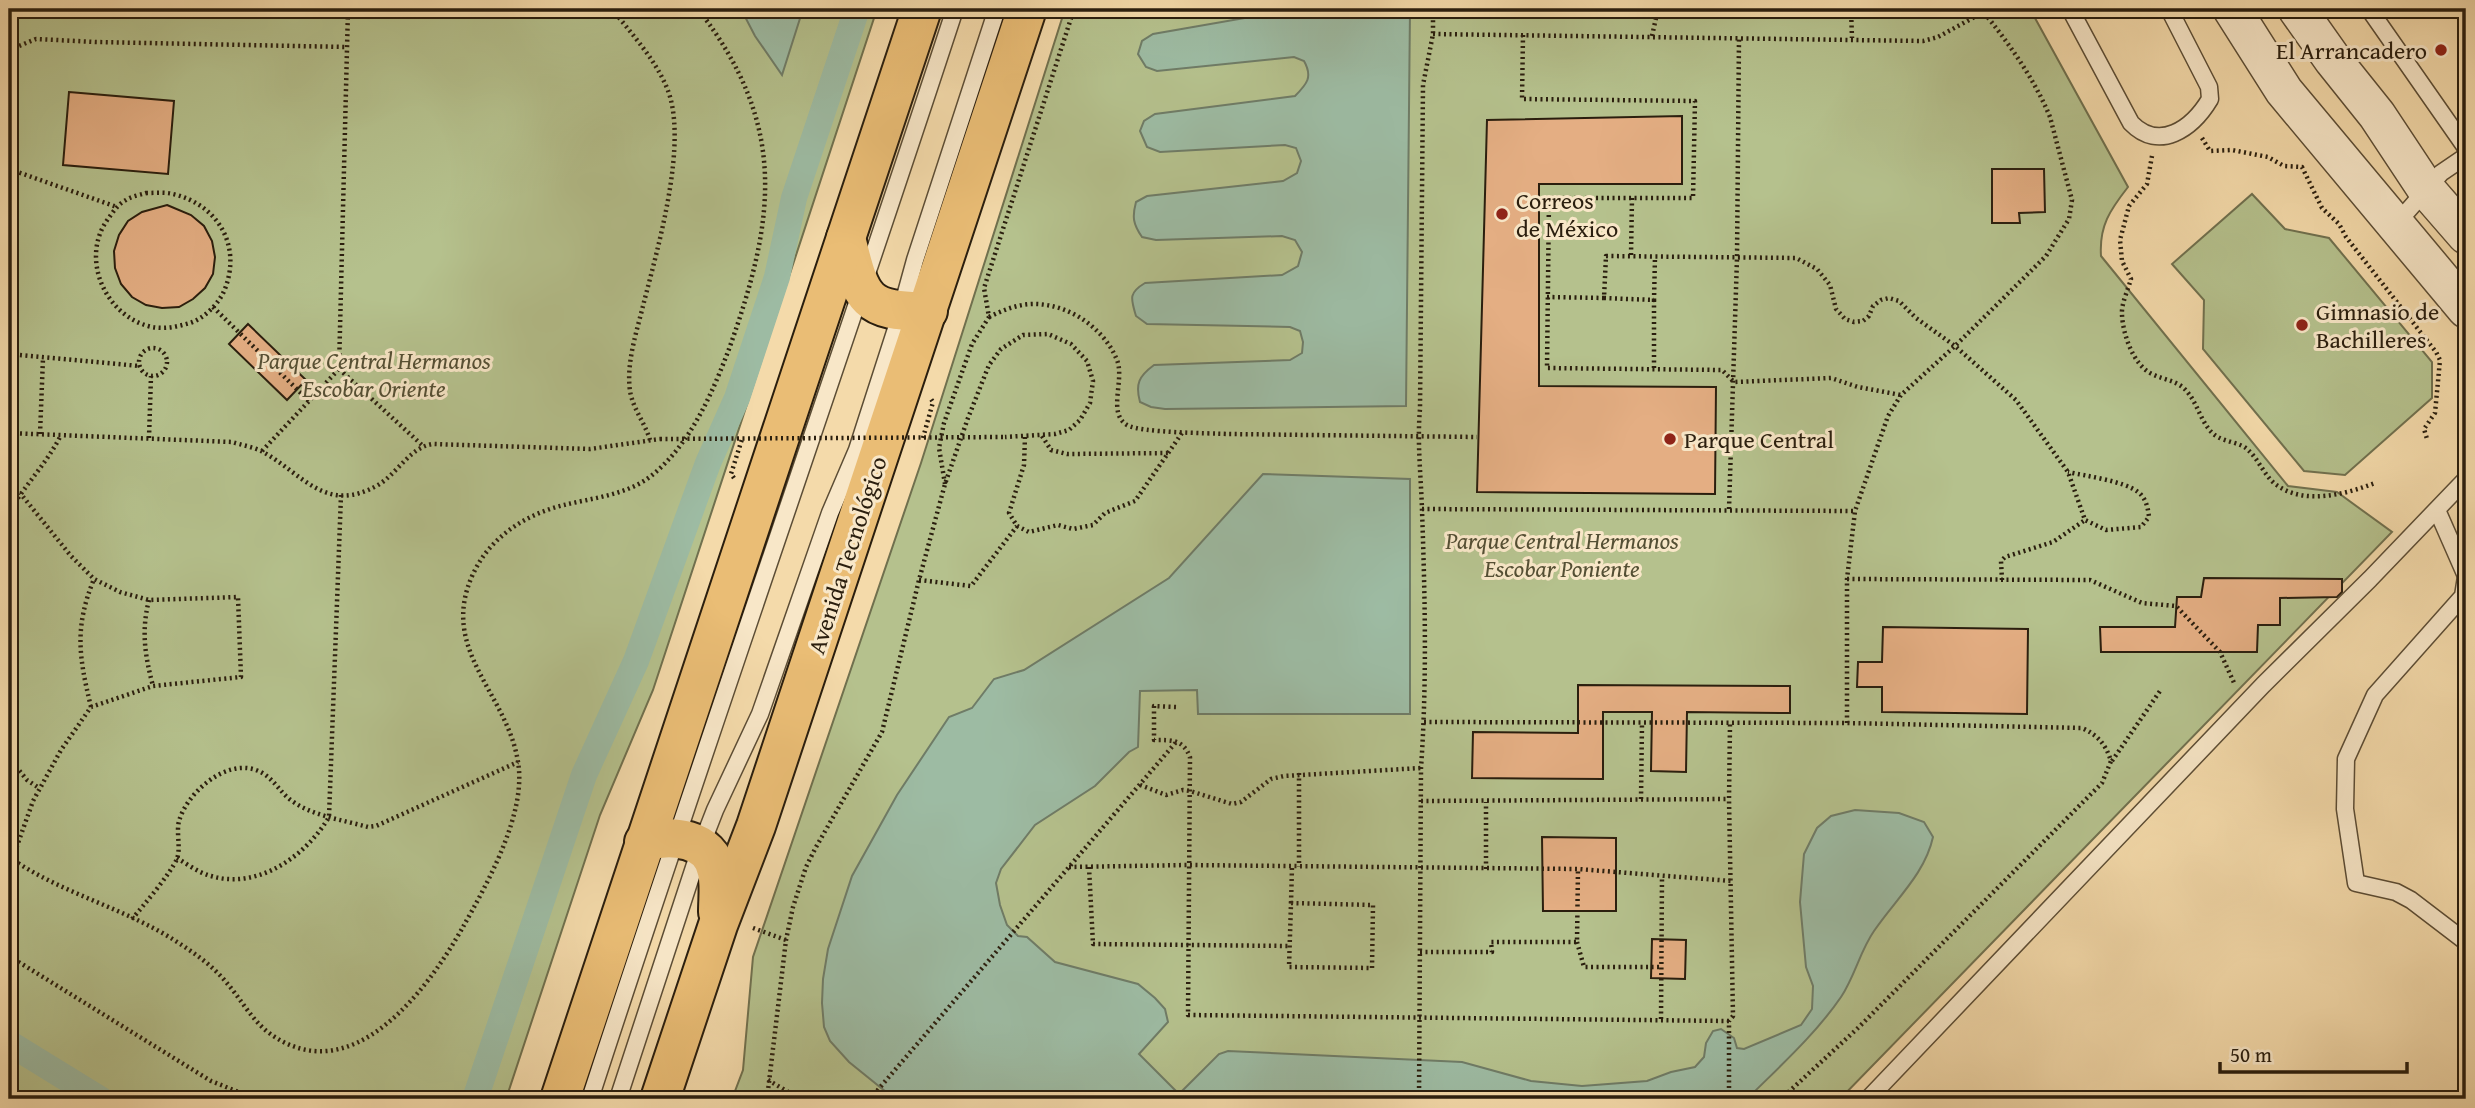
<svg xmlns="http://www.w3.org/2000/svg" width="2475" height="1108" font-family="'Gentium Book Plus',serif">
	<rect width="100%" height="100%" fill="#f4daaa"/>
	<filter id="stains"><feTurbulence type="fractalNoise" baseFrequency=".00286" numOctaves="4"/><feColorMatrix values="0 0 0 0 .2 0 0 0 0 .09 0 0 0 0 .02 0 0 0 .5 -.17"/></filter>
	<radialGradient id="worn" r=".72"><stop offset=".6" stop-color="#630" stop-opacity="0"/><stop offset="1" stop-color="#630" stop-opacity=".3"/></radialGradient>
	<!-- green -->
	<g fill="#b5c18d" stroke="#70704e" stroke-width="2">
		<polygon points="9,9 877,9 653,690 600,815 506,1099 9,1099"/>
		<path d="M 1065,9 L 2030,9 L 2128,187 C 2110,210 2099,226 2101,256 L 2288,486 L 2337,492 L 2392,532 L 1840,1099 L 732,1099 L 743,1070 L 753,957 L 921,463 Z"/>
		<polygon points="2252,194 2285,229 2329,238 2432,362 2432,398 2345,475 2304,471 2203,349 2204,300 2172,264"/>
	</g>
	<!-- water -->
	<g fill="#9dbba3" stroke="#6f7c67" stroke-width="2">
		<polygon points="741,9 803,9 782,75 755,36"/>
		<path d="M 1296,9 L 1410,9 L 1406,406 L 1165,409 L 1151,407 L 1140,402 C 1135,384 1139,376 1154,365 L 1290,360 L 1302,353 L 1303,342 L 1300,331 L 1290,327 L 1147,324 L 1136,316 C 1131,299 1128,293 1145,283 L 1282,275 L 1298,266 L 1302,252 L 1295,240 L 1282,236 L 1156,240 L 1142,237 C 1133,224 1132,217 1136,202 L 1147,196 L 1283,181 L 1297,173 L 1301,161 L 1296,148 L 1285,145 L 1160,152 L 1147,147 L 1140,131 L 1144,121 L 1155,114 L 1295,96 C 1307,84 1313,77 1304,61 L 1294,57 L 1157,71 L 1146,67 L 1138,54 L 1142,41 L 1153,34 Z"/>
		<path d="M 1263,474 L 1410,479 L 1410,714 L 1198,714 L 1197,690 L 1140,691 L 1138,747 L 1129,752 L 1095,786 L 1035,825 L 1001,869 L 996,883 L 1000,905 L 1007,925 L 1018,936 L 1027,937 L 1055,962 L 1138,984 L 1155,998 L 1165,1009 L 1168,1022 L 1139,1054 L 1179,1094 L 1219,1054 L 1228,1051 L 1462,1062 L 1531,1081 L 1582,1086 L 1647,1081 L 1671,1072 L 1695,1067 L 1704,1057 L 1706,1043 L 1713,1031 L 1721,1029 L 1734,1038 L 1737,1048 L 1744,1049 L 1801,1025 L 1812,1009 L 1813,986 L 1806,967 L 1800,902 L 1804,854 L 1817,828 L 1831,816 L 1855,810 L 1899,813 L 1924,822 L 1933,837 C 1925,874 1895,900 1874,931 C 1860,951 1855,976 1841,997 C 1815,1035 1779,1067 1747,1099 L 889,1099 L 891,1096 L 849,1062 L 830,1041 L 824,1027 L 822,1003 L 823,979 L 828,949 L 852,876 L 897,795 L 949,717 L 972,708 L 994,679 L 1024,670 L 1169,578 Z"/>
	</g>
	<g fill="none" stroke-linecap="round" stroke-linejoin="round">
		<!-- canal -->
		<g stroke="#9dbba3" stroke-width="26">
			<polyline points="9,1043 100,1099"/>
			<polyline points="475,1099 584,775 636,661 708,463 737,398 777,277 794,198 857,9"/>
		</g>
	</g>
	<!-- building -->
	<g fill="#e4ae83" stroke="#2a1e0e" stroke-width="2">
		<polygon points="69,92 174,101 168,174 63,165"/>
		<polygon points="1682,116 1682,184 1539,184 1539,386 1716,387 1715,494 1477,492 1487,120"/>
		<polygon points="1992,169 2044,169 2045,212 2019,213 2020,223 1992,223"/>
		<polygon points="167,205 191,215 204,226 212,241 215,257 213,274 205,288 193,299 179,307 162,308 146,305 132,297 121,284 115,268 114,251 119,235 128,221 142,212"/>
		<polygon points="248,324 306,380 287,400 229,344"/>
		<polygon points="2204,578 2342,579 2342,592 2337,597 2280,598 2280,625 2258,625 2257,652 2101,652 2100,627 2175,627 2177,597 2201,597"/>
		<polygon points="1883,627 2028,629 2027,714 1882,712 1882,687 1857,687 1858,662 1882,662"/>
		<polygon points="1578,685 1790,686 1790,713 1687,712 1686,772 1651,771 1652,712 1603,712 1603,779 1472,778 1473,732 1578,733"/>
		<polygon points="1542,837 1616,838 1616,911 1543,911"/>
		<polygon points="1652,939 1686,940 1685,979 1651,978"/>
	</g>
	<g fill="none" stroke-linecap="round" stroke-linejoin="round">
		<!-- service casing -->
		<g stroke="#5c4d35" stroke-width="19">
			<g id="service">
				<path d="M 2070,9 L 2131,123 C 2159,152 2192,129 2210,99 L 2209,87 L 2169,9"/>
				<polyline points="2369,9 2466,148"/>
				<polyline points="2397,223 2441,173 2466,156"/>
				<polyline points="2437,510 2466,576"/>
				<polyline points="2466,577 2463,596 2375,695 2346,759 2345,809 2356,883 2396,892 2411,900 2466,942"/>
				<path d="M 590,1099 C 708,735 836,373 955,9"/>
				<polyline points="618,1099 701,846 715,810 760,714 830,513 857,450 896,329 915,260 997,9"/>
				<polyline points="1868,1099 2263,685 2370,579 2466,479"/>
			</g>
		</g>
		<!-- tertiary casing -->
		<g stroke="#5c4d35" stroke-width="40">
			<g id="tertiary">
				<polyline points="2232,9 2284,91 2466,309"/>
				<polyline points="2297,9 2333,60 2377,115 2426,189 2466,235"/>
			</g>
		</g>
		<!-- primary casing -->
		<g stroke="#2a1e0e" stroke-width="42">
			<g id="primary">
				<path d="M 846,238 C 861,296 862,313 928,311"/>
				<path d="M 644,842 C 671,834 711,837 717,872 C 720,885 718,899 718,912"/>
				<polyline points="560,1099 922,9"/>
				<polyline points="660,1099 718,925 756,826 1027,9"/>
			</g>
		</g>
		<!-- path -->
		<g stroke="#2a1e0e" stroke-width="4.5" stroke-dasharray="2 3.5" stroke-linecap="butt">
			<path d="M 612,9 C 631,33 655,59 667,88 C 689,141 658,247 644,302 C 637,331 626,362 630,391 C 633,409 645,423 650,440"/>
			<polyline points="1851,9 1852,38"/>
			<polyline points="1433,34 1923,41 1938,37 1989,9"/>
			<polyline points="1523,35 1522,99 1695,101 1693,198 1549,198 1547,368 1722,370 1734,382 1831,378 1858,387 1901,395"/>
			<polyline points="1652,36 1658,9"/>
			<polyline points="9,50 36,39 96,42 347,47"/>
			<polyline points="2202,138 2210,151 2232,150 2268,157 2284,166 2302,167 2322,208 2339,224 2346,237 2436,352 2440,360 2435,413 2424,429 2427,439"/>
			<path d="M 2152,156 L 2147,184 L 2129,206 L 2120,240 L 2122,261 L 2131,279 C 2128,290 2121,304 2122,315 C 2123,334 2133,365 2152,374 C 2166,381 2179,380 2189,394 C 2199,407 2203,429 2218,437 C 2227,442 2240,443 2247,449 C 2259,459 2265,478 2278,486 C 2306,505 2346,494 2375,483"/>
			<polyline points="9,169 117,207"/>
			<path d="M 146,193 C 155,193 165,192 173,194 C 216,204 241,243 226,286 C 221,302 205,318 190,323 C 176,327 162,330 148,326 C 104,314 80,257 108,219 C 113,212 118,204 126,200 C 132,196 140,195 146,193 Z"/>
			<polyline points="1631,255 1632,198"/>
			<polyline points="9,261 16,261"/>
			<path d="M 1547,297 L 1604,298 L 1606,256 L 1796,258 L 1817,269 L 1830,285 L 1836,309 L 1845,319 L 1854,322 L 1863,321 L 1869,316 L 1873,306 L 1881,300 L 1889,298 L 1899,301 L 1916,318 L 1955,346 L 2016,400 L 2068,472 L 2085,520 L 2106,530 L 2141,527 L 2149,517 C 2148,508 2146,498 2138,492 C 2124,481 2086,476 2068,472"/>
			<polyline points="1604,298 1654,300 1655,257"/>
			<polyline points="213,307 309,401"/>
			<path d="M 989,317 C 1003,310 1018,304 1034,304 C 1069,304 1104,328 1117,360 C 1125,380 1107,413 1127,425 C 1141,433 1209,433 1228,434 C 1311,435 1394,436 1477,437"/>
			<circle cx="153" cy="362" r="14"/>
			<polyline points="9,354 139,366"/>
			<polyline points="1654,368 1654,300"/>
			<polyline points="339,369 422,445"/>
			<path d="M 9,433 L 232,442 C 241,445 254,447 263,452 C 303,474 326,515 378,485 C 398,473 410,447 433,444 L 590,449 L 660,439"/>
			<polyline points="40,434 43,358"/>
			<polyline points="1042,436 1051,450 1067,454 1170,453"/>
			<polyline points="1025,437 1024,465 1009,513 1017,526 1029,532 1058,525 1073,529 1093,525 1105,513 1135,501 1182,433"/>
			<polyline points="149,438 151,376"/>
			<polyline points="923,438 933,402 931,399"/>
			<polyline points="262,451 339,369 348,9"/>
			<polyline points="734,478 731,474 742,439"/>
			<polyline points="945,484 939,448 944,423 972,344 989,317 984,288 1074,9"/>
			<polyline points="1422,509 1855,511"/>
			<polyline points="1729,509 1737,258 1739,37"/>
			<path d="M 9,512 C 25,485 47,463 61,435"/>
			<polyline points="1847,579 2090,580 2142,603 2176,606 2220,652 2235,685"/>
			<polyline points="919,580 971,586 1017,526"/>
			<polyline points="2002,580 2001,561 2005,557 2053,542 2085,520"/>
			<path d="M 149,600 C 141,631 145,656 153,686"/>
			<path d="M 91,707 C 79,657 74,628 94,579"/>
			<path d="M 1176,707 L 1154,706 L 1154,740 C 1171,740 1183,739 1190,757 L 1188,1015 L 1729,1021"/>
			<path d="M 1424,722 L 1847,723 L 2082,728 C 2098,735 2106,745 2111,761 L 2102,783 L 1859,1027 L 1781,1099"/>
			<path d="M 1847,723 L 1847,579 L 1855,511 L 1888,416 L 1901,395 L 1955,346 L 2046,256 L 2069,219 L 2072,200 L 2050,117 C 2034,78 2008,42 1981,9"/>
			<polyline points="9,758 27,780 39,788"/>
			<polyline points="2112,761 2160,691"/>
			<polyline points="1299,773 1299,867"/>
			<polyline points="1140,785 1166,795 1183,790 1190,791 1232,804 1241,802 1271,779 1284,776 1421,768"/>
			<polyline points="1641,799 1642,723"/>
			<polyline points="1421,801 1729,799"/>
			<path d="M 9,857 C 60,893 122,907 174,940 C 193,952 212,965 226,982 C 241,999 251,1019 269,1033 C 351,1093 427,991 463,927 C 487,884 527,813 518,762 C 507,692 438,650 473,574 C 490,537 526,514 564,505 C 592,498 627,495 651,476 C 690,445 712,394 729,349 C 776,218 788,125 698,9"/>
			<path d="M 177,858 C 187,864 199,873 211,876 C 258,890 306,856 329,817 L 341,495"/>
			<polyline points="1069,867 1188,865 1578,869 1731,881"/>
			<polyline points="1089,867 1093,944 1289,946"/>
			<polyline points="1486,869 1486,802"/>
			<polyline points="9,896 12,860 33,801 61,750 91,707 153,686 241,677 238,597 149,600 120,592 94,579 71,556 20,493"/>
			<polygon points="1291,903 1373,905 1372,968 1289,967"/>
			<polyline points="1291,903 1292,867"/>
			<path d="M 132,919 C 144,905 170,874 177,859 C 181,847 176,833 179,821 C 187,793 225,759 256,770 C 273,776 279,792 292,801 C 313,816 343,820 368,827 L 376,826 L 518,762"/>
			<polyline points="753,928 786,940"/>
			<polyline points="1577,942 1584,967 1661,967"/>
			<polyline points="1420,952 1492,952 1491,942 1577,942 1578,869"/>
			<polyline points="9,956 211,1081 256,1099"/>
			<polyline points="1661,1019 1662,876"/>
			<polyline points="768,1080 800,1099"/>
			<polyline points="767,1099 786,940 793,907 806,867 816,847 882,732 919,580 945,484 968,418 989,365 1001,349 1023,335 1048,334 1071,344 1087,361 1093,381 1090,403 1080,420 1069,430 1055,434 1005,437"/>
			<polyline points="870,1099 1177,741"/>
			<path d="M 1419,1099 L 1421,768 C 1427,682 1425,596 1422,510 C 1421,476 1417,443 1420,409 L 1423,85 L 1433,34 L 1433,9"/>
			<polyline points="1729,1099 1729,1021 1733,1016 1729,799 1730,724"/>
		</g>
		<!-- service -->
		<use href="#service" stroke="#f8e7c8" stroke-width="16"/>
		<!-- tertiary -->
		<use href="#tertiary" stroke="#f8e7c8" stroke-width="37"/>
		<!-- primary -->
		<use href="#primary" stroke="#eabd75" stroke-width="38"/>
		<!-- path-bridge -->
		<polyline stroke="#2a1e0e" stroke-width="4.5" stroke-dasharray="2 3.5" stroke-linecap="butt" points="660,439 1005,437"/>
	</g>
	<!-- markers -->
	<g fill="#8f2418" stroke="#f8e7c8" stroke-width="2.5">
		<circle cx="2441" cy="50" r="7"/>
		<circle cx="1502" cy="214" r="7"/>
		<circle cx="2302" cy="325" r="7"/>
		<circle cx="1670" cy="439" r="7"/>
	</g>
	<g text-anchor="middle" dominant-baseline="central" stroke-width="6" stroke-linejoin="round" paint-order="stroke">
		<!-- poi labels -->
		<g font-size="24" fill="#2a1e0e" stroke="#f8e7c8" text-anchor="start">
			<text x="2427" y="50" text-anchor="end">El Arrancadero</text>
			<text x="1516" y="200">Correos<tspan x="1516" dy="28">de México</tspan></text>
			<text x="2316" y="311">Gimnasio de<tspan x="2316" dy="28">Bachilleres</tspan></text>
			<text x="1684" y="439">Parque Central</text>
		</g>
		<!-- park labels -->
		<g font-size="24" font-style="italic" fill="#544f34" stroke="#f8e7c8">
			<text x="374" y="360">Parque Central Hermanos<tspan x="374" dy="28">Escobar Oriente</tspan></text>
			<text x="1562" y="540">Parque Central Hermanos<tspan x="1562" dy="28">Escobar Poniente</tspan></text>
		</g>
		<!-- street labels -->
		<g font-size="24" fill="#2a1e0e" stroke="#f8e7c8">
			<text transform="translate(847 555) rotate(-72)">Avenida Tecnológico</text>
		</g>
	</g>
	<!-- margin -->
	<rect width="2475" height="1108" fill="none" stroke="#f4daaa" stroke-width="35"/>
	<rect x="10" y="10" width="2454" height="1087" fill="none" stroke="#2a1e0e" stroke-width="3.5"/>
	<rect x="18" y="18" width="2440" height="1073" fill="none" stroke="#2a1e0e" stroke-width="2"/>
	<!-- scale -->
	<path d="M2220 1062v10h187v-10" fill="none" stroke="#2a1e0e" stroke-width="3.5"/>
	<text x="2230" y="1062" font-size="21" fill="#2a1e0e" stroke="#f8e7c8" stroke-width="5" paint-order="stroke">50 m</text>
	<rect width="100%" height="100%" filter="url(#stains)"/>
	<rect width="100%" height="100%" fill="url(#worn)"/>
</svg>
